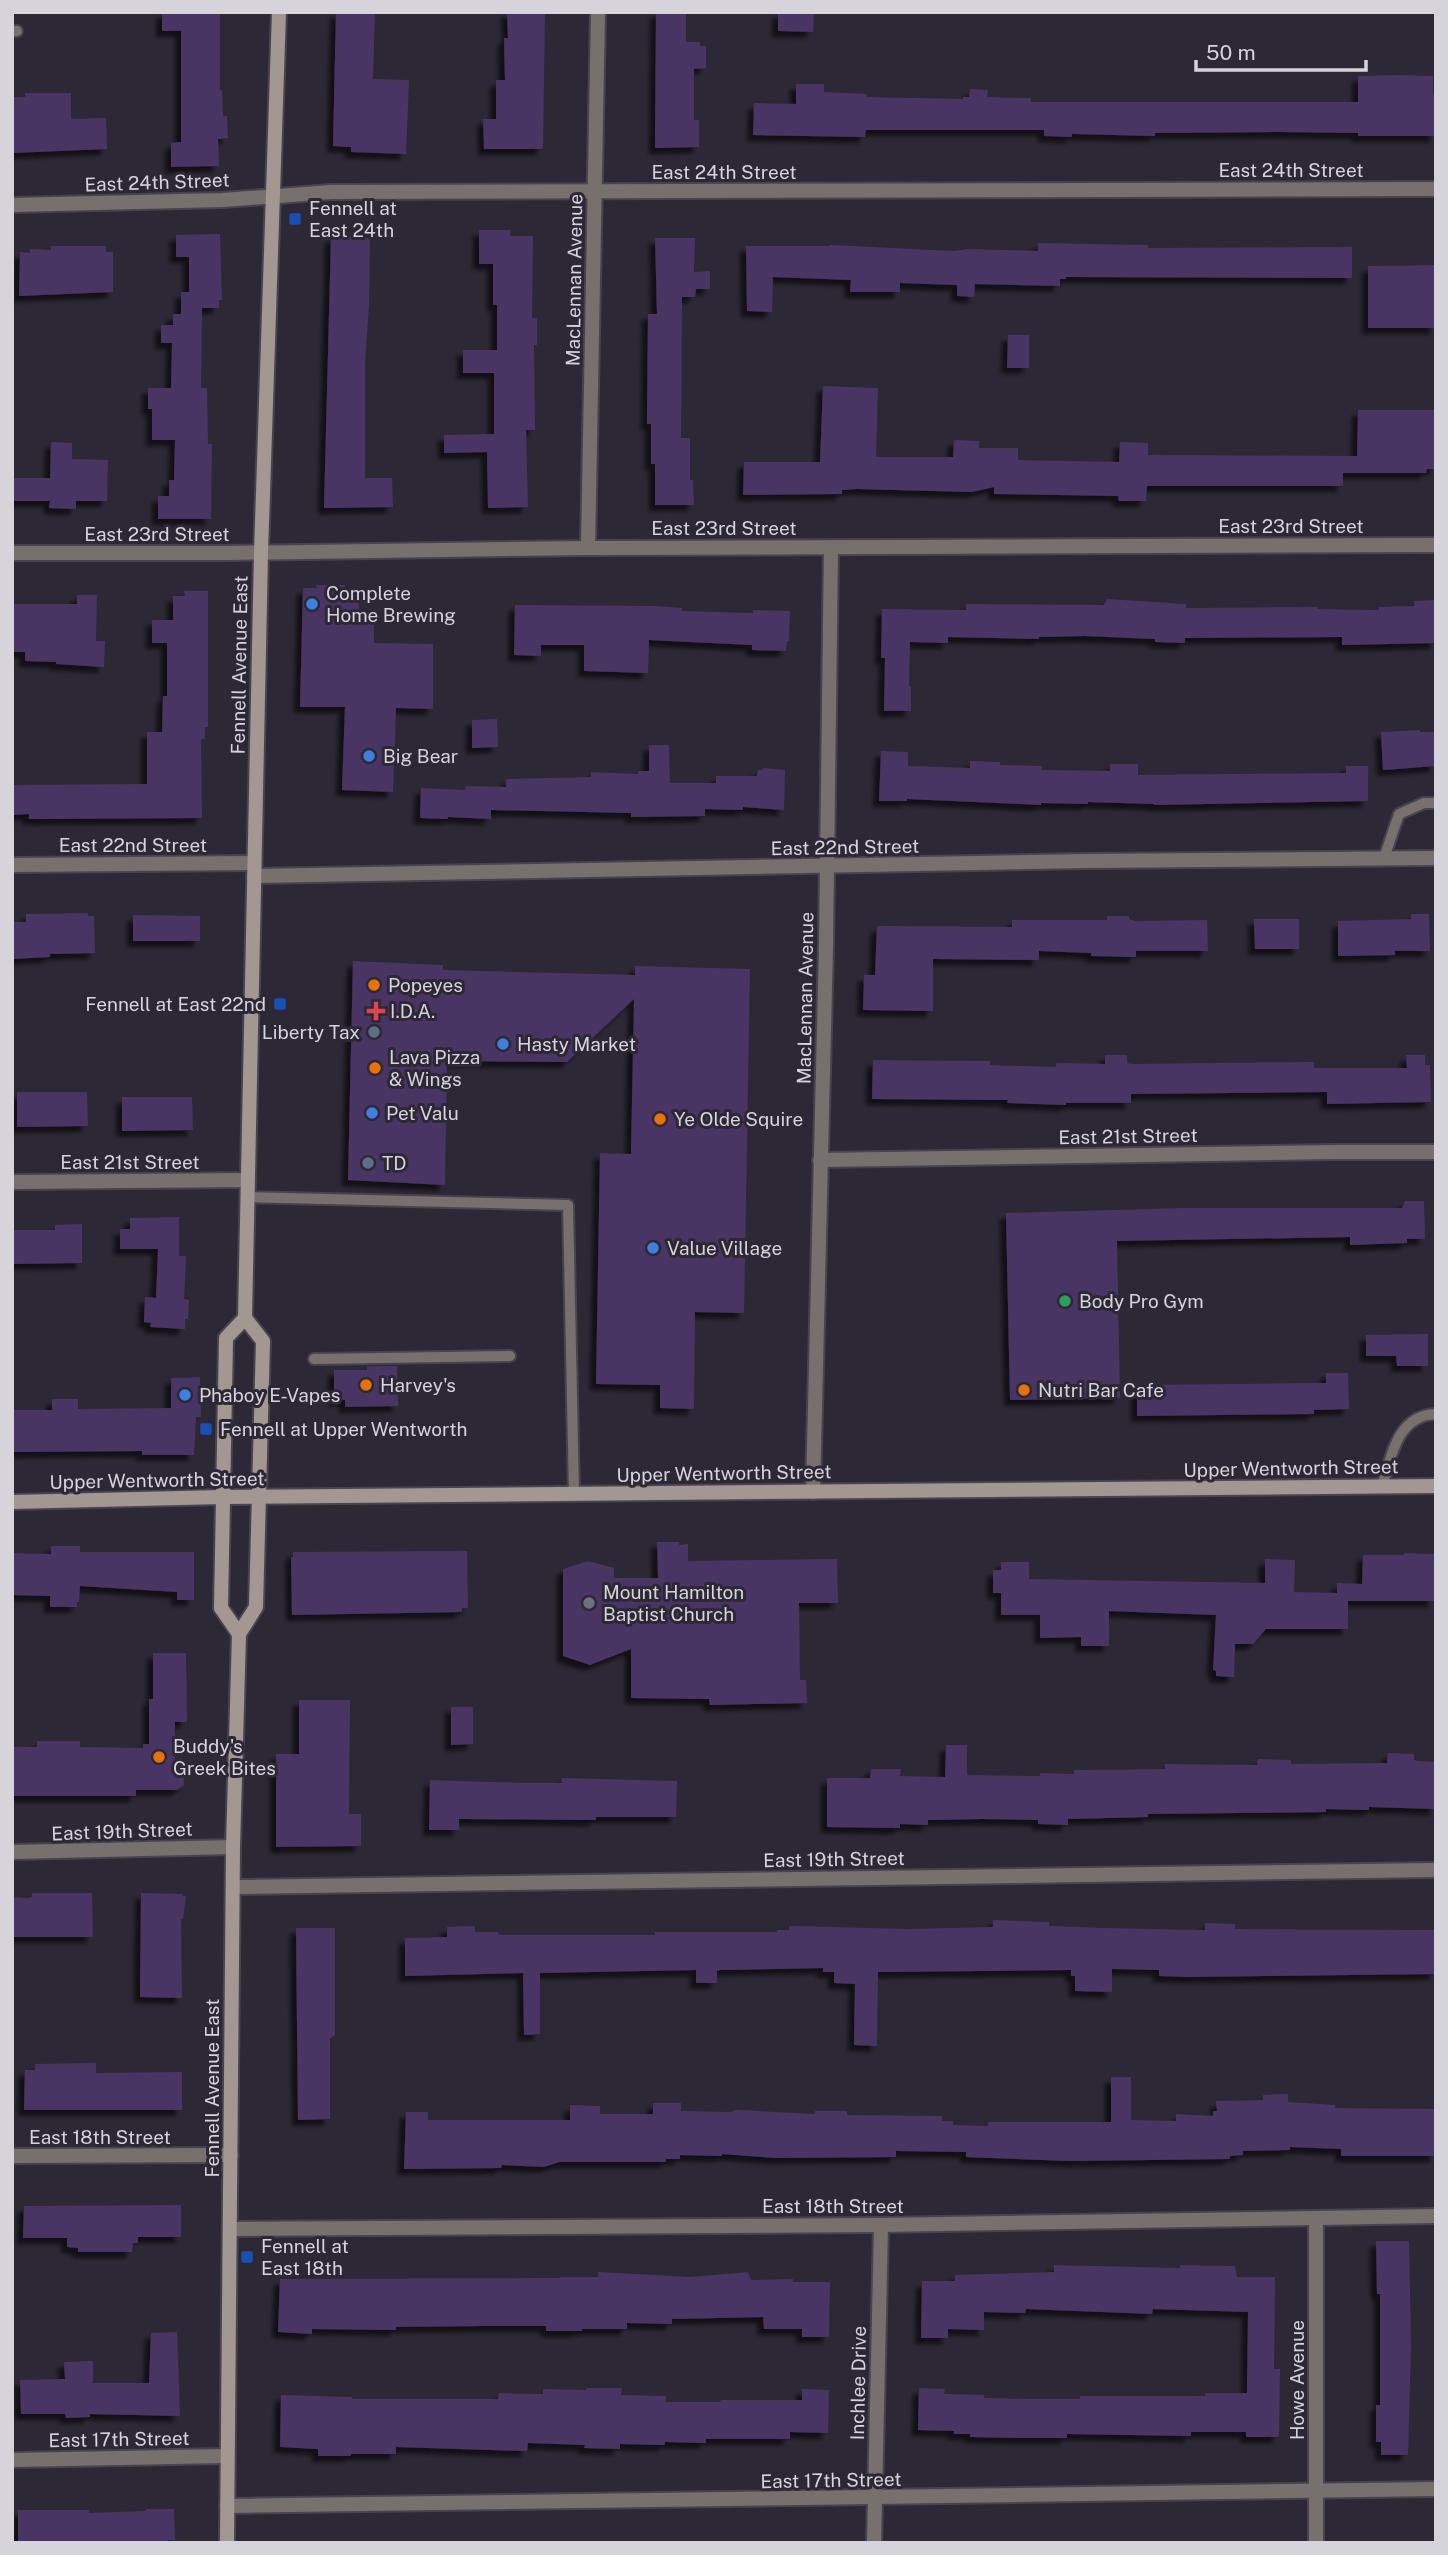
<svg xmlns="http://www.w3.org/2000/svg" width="1448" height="2555" font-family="'Public Sans',sans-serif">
	<defs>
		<filter id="shadow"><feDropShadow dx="-6" dy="6" stdDeviation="2" flood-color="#0009"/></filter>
	</defs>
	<rect width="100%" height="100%" fill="#2d2835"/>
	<!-- building -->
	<g fill="#483564" filter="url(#shadow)">
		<polygon points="162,12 220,12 220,90 222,90 223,116 227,116 228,138 218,139 219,166 171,167 171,143 181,142 181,31 162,31"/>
		<polygon points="336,12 375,12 373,79 409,80 406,154 351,152 351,147 333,146"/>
		<polygon points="507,12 545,12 543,149 484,149 483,119 496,119 496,80 505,80 504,38 508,38"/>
		<polygon points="656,12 686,12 686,42 700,42 700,46 706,46 706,68 694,69 694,120 699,120 699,147 655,148"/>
		<polygon points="778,12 814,13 813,32 778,31"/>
		<polygon points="1399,75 1433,76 1433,95 1436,95 1436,136 1358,136 1358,133 1280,132 1155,133 1155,136 1072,134 1072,137 1044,136 1044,130 866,130 865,137 753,135 754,103 796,104 796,84 824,84 824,92 867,94 867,97 963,99 963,97 969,97 970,89 988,90 987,97 1031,98 1031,102 1358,102 1358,76"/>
		<polygon points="25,93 71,93 71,119 106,118 107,149 12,153 12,97 25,97"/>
		<polygon points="479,230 510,230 510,236 533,236 532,318 537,318 537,345 534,345 535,430 526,430 528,507 488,508 487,452 444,453 444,435 494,434 494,373 463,373 463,350 497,350 497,305 493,305 493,264 479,264"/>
		<polygon points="220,234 222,300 219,300 219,308 202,308 201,388 207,388 208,444 212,444 211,519 158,519 158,496 169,496 169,480 174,480 175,440 152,440 152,409 148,409 148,388 171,388 172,343 161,343 161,325 173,325 173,314 181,314 181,292 189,292 189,257 176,257 176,235"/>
		<polygon points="331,237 370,238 369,305 365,364 365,478 392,478 393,507 324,508"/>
		<polygon points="655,238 695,238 694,272 710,271 710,289 696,289 695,297 682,297 681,438 690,438 690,480 693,480 694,505 655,505 655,464 651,464 651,424 647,424 647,422 648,314 657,314"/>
		<polygon points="1038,243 1148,245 1148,248 1352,247 1352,278 1066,277 1066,279 1060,279 1060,286 975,284 974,297 957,296 957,285 900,283 900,292 850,292 851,280 773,277 772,312 747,311 746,246 830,246 830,245 954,251 968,249 1038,251"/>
		<polygon points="51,246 106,246 106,252 113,252 113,292 19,296 20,252 30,253 30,249 51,250"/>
		<polygon points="1436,265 1436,328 1368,328 1368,266"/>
		<polygon points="1008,335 1029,335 1029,368 1007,368"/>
		<polygon points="823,386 878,388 876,457 953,457 954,440 979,441 979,448 1018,448 1018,460 1119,462 1120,442 1148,443 1148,455 1357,456 1358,410 1436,410 1436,469 1427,469 1426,473 1343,473 1343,486 1147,486 1146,501 1119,501 1118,496 994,494 994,487 972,492 857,489 842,490 842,494 743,495 744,462 820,462"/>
		<polygon points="51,442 72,443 72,459 108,460 107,501 76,501 76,509 49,508 50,501 12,501 12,478 50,478"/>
		<polygon points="316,585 345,585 345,589 358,588 359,613 374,613 374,643 433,644 433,709 396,708 393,792 342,790 345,707 300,707 303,588 317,588"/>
		<polygon points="184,591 208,591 208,727 205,727 205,739 201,739 202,818 29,819 29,814 12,815 12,785 147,784 147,732 162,732 163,696 167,696 167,643 152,643 152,620 173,620 173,596 185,596"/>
		<polygon points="77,595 97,595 96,641 105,641 104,667 56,664 56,662 25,661 25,652 12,652 12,604 77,604"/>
		<polygon points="1107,599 1186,604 1186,608 1317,607 1317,609 1379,610 1379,607 1414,606 1414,601 1436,600 1436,643 1342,645 1342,637 1185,638 1185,643 1155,642 1155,639 1085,636 1039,637 1039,639 948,637 948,643 910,642 909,686 911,686 911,711 884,711 885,658 881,658 882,609 966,610 966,604 1104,605"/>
		<polygon points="515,605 653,606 682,608 682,611 753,613 753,610 790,611 789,641 787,641 786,651 752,650 752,645 649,640 648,673 584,671 584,645 541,645 541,656 514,655"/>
		<polygon points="497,719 498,747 472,748 472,720"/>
		<polygon points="1420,730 1420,732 1436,732 1436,766 1383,770 1381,732"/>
		<polygon points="649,745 669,745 670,783 716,783 716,776 757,776 758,770 763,770 763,768 785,770 784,810 743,807 743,810 705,809 705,816 631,817 631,813 491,810 491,819 448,817 448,819 420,818 421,788 465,790 466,786 506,787 506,779 591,777 591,772 638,774 638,771 649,771"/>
		<polygon points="881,751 908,752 908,766 970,768 970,761 1000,762 1000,765 1042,766 1042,770 1110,771 1110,764 1138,764 1138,775 1346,773 1346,766 1368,766 1368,801 1154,805 1154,804 1088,802 1088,804 1041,803 1041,805 907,799 907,801 879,801"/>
		<polygon points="88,913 88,916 94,916 95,953 50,954 50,957 12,959 12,922 26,922 26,914"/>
		<polygon points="1411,914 1429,914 1430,951 1395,951 1395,955 1338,956 1338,921 1411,919"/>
		<polygon points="133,915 200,916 200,941 133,941"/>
		<polygon points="1107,916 1129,916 1129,919 1136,921 1207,920 1208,951 1136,951 1136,957 1091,956 1091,953 1039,951 1039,960 933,959 933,1011 863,1010 864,975 875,975 877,926 1012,927 1012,920 1107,920"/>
		<polygon points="1254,919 1299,919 1299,949 1255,949"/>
		<polygon points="353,961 443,965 443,970 635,975 635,966 750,969 744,1313 695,1312 694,1409 660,1408 660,1385 596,1384 600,1153 631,1154 634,999 567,1062 447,1061 445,1185 348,1180"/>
		<polygon points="1105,1055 1127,1055 1127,1063 1132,1064 1314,1062 1314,1068 1407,1068 1406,1055 1425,1055 1425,1065 1430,1065 1431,1102 1327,1104 1327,1092 1131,1094 1131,1103 1066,1103 1066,1105 1007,1103 1008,1100 872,1099 873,1060 990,1061 990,1065 1056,1067 1056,1063 1105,1064"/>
		<polygon points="17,1092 87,1092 88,1126 17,1127"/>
		<polygon points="122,1097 192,1097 193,1130 122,1131"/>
		<polygon points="1405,1201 1424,1201 1425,1239 1407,1239 1407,1243 1350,1245 1350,1237 1117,1241 1120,1398 1010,1400 1006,1213 1183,1208 1402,1208"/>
		<polygon points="179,1217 179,1256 186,1256 184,1299 189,1300 188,1319 185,1319 185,1329 150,1327 151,1323 144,1322 145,1297 156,1298 158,1249 120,1249 120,1229 130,1229 130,1218"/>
		<polygon points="82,1224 82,1263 13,1264 13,1230 55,1230 55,1225"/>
		<polygon points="1428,1334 1428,1366 1397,1366 1396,1356 1366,1356 1366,1335"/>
		<polygon points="367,1366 397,1366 398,1406 345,1407 345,1400 334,1400 334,1370 367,1370"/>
		<polygon points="1326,1373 1348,1373 1349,1409 1314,1410 1314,1414 1137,1416 1137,1385 1326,1383"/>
		<polygon points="200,1377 201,1417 196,1417 194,1455 142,1455 142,1451 12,1452 12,1410 52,1410 52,1399 78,1399 78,1409 171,1408 171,1378"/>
		<polygon points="657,1542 679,1542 679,1545 688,1544 688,1561 837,1559 838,1603 799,1603 800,1680 806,1680 807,1703 710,1705 709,1699 631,1698 631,1649 590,1665 563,1656 563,1569 588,1561 614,1568 614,1578 658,1578"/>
		<polygon points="51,1546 80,1546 80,1552 194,1552 194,1600 177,1600 177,1592 80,1586 79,1602 77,1602 77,1607 50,1607 50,1596 12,1595 12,1553 51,1554"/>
		<polygon points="467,1551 468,1608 462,1608 462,1612 292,1615 291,1557 293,1557 293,1552"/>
		<polygon points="1404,1553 1434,1554 1434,1601 1348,1601 1348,1629 1266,1629 1253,1644 1235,1644 1234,1677 1216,1676 1216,1671 1213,1670 1216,1615 1109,1611 1109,1646 1081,1646 1081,1637 1040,1638 1040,1615 1001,1615 1001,1593 993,1593 993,1570 1001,1570 1001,1562 1029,1562 1029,1579 1265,1583 1265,1559 1295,1560 1294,1592 1337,1593 1337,1583 1362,1584 1363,1555 1404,1555"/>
		<polygon points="153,1653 186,1653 187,1722 175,1722 175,1770 183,1770 184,1785 177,1790 136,1790 136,1796 12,1796 12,1747 37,1747 37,1741 80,1741 80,1747 143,1748 143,1744 149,1744 149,1699 153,1699"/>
		<polygon points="299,1700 350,1700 349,1814 361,1814 361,1846 276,1847 276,1754 299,1754"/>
		<polygon points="451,1707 473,1707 473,1744 451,1745"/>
		<polygon points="946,1745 967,1745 967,1775 1040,1776 1040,1773 1074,1774 1074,1770 1165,1769 1165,1764 1257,1765 1258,1759 1291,1760 1291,1764 1387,1763 1388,1753 1414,1754 1414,1760 1418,1761 1436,1762 1436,1809 1369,1807 1369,1810 1326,1809 1326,1812 1148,1814 1148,1817 1068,1819 1068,1825 1038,1824 1038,1820 983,1819 928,1820 928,1825 900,1824 900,1828 827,1827 827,1778 870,1778 871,1769 901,1769 900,1776 945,1777"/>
		<polygon points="562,1778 677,1781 676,1817 596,1817 596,1820 459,1819 459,1830 429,1830 430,1780 520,1783 562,1783"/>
		<polygon points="32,1893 92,1893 93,1937 12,1937 12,1897 28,1898 32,1897"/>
		<polygon points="141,1893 182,1894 182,1896 186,1896 183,1919 181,1919 182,1998 140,1997"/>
		<polygon points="993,1920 1049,1922 1049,1926 1103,1928 1205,1930 1205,1923 1235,1924 1235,1929 1436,1930 1436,1974 1189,1977 1159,1976 1159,1970 1112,1969 1112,1992 1075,1991 1075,1976 1071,1976 1071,1970 878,1972 877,2046 854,2045 855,1984 834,1983 834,1972 823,1972 823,1968 720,1970 717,1971 717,1983 696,1983 696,1970 540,1973 540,2034 524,2035 523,1973 405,1976 405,1938 447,1937 447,1927 475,1926 475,1932 498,1932 498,1934 503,1935 655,1935 655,1932 777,1932 777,1930 789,1930 789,1926 908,1929 993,1927"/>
		<polygon points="296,1928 335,1928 335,2035 330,2039 330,2119 298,2120"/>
		<polygon points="96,2063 96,2073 182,2072 182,2110 24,2110 25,2070 35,2070 35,2064"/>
		<polygon points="1111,2077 1131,2077 1131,2120 1176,2121 1176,2114 1213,2116 1213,2111 1217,2111 1216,2101 1263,2100 1263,2095 1288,2094 1288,2102 1335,2105 1335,2108 1436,2109 1436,2156 1341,2156 1341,2149 1290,2147 1290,2150 1243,2151 1243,2155 1230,2156 1230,2159 1070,2161 966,2157 966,2152 896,2151 896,2157 776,2158 722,2154 722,2156 680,2155 680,2159 666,2159 666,2162 559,2162 544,2167 502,2165 501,2168 404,2169 406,2112 428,2112 428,2120 570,2120 570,2105 600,2106 600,2114 653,2114 653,2103 681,2103 681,2111 731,2112 736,2110 815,2114 815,2111 847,2111 847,2115 942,2116 942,2121 953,2121 953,2125 988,2126 988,2122 1111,2122"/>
		<polygon points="181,2205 181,2237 138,2237 138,2243 133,2243 132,2252 78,2252 78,2248 67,2247 67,2238 23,2238 24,2206"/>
		<polygon points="1376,2241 1409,2241 1411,2346 1408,2455 1381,2455 1381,2442 1376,2442 1376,2405 1380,2405 1380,2294 1377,2294"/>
		<polygon points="1054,2265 1180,2268 1180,2265 1235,2266 1237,2277 1275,2277 1274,2369 1280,2369 1279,2437 1246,2437 1246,2432 1191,2432 1191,2436 1067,2434 1067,2438 1021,2438 970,2437 970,2434 954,2434 954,2431 918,2430 919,2388 945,2389 944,2394 984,2395 984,2398 1025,2399 1080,2399 1080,2396 1205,2396 1205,2393 1247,2393 1248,2312 1153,2309 1152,2314 1026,2309 1025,2313 984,2312 984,2330 948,2329 948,2338 921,2338 922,2281 955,2281 955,2275 1054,2272"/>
		<polygon points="598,2272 690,2277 748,2272 751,2280 793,2279 793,2282 830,2282 829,2337 802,2337 802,2329 764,2329 763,2317 672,2319 672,2324 627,2323 627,2329 582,2329 582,2331 546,2331 546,2326 484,2326 396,2327 396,2330 312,2329 312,2334 278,2332 280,2279 560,2278 560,2277 598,2277"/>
		<polygon points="177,2332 180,2416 90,2414 90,2417 66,2418 65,2414 21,2414 20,2380 65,2379 64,2362 93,2361 93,2383 149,2383 151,2333"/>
		<polygon points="586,2388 622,2388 621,2395 666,2396 666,2402 720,2402 721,2400 802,2400 802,2389 829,2390 828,2433 790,2432 790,2439 706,2439 706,2443 665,2442 665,2445 620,2444 620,2449 584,2448 585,2445 528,2443 527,2451 396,2447 396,2454 351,2454 351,2456 318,2456 318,2449 280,2447 281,2395 352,2397 352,2399 498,2399 499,2393 543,2394 543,2389 586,2390"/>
		<polygon points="146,2509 174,2509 175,2540 168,2540 168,2543 18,2543 18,2510 89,2510 89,2513 146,2511"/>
	</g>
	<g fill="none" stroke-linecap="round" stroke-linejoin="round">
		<!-- lane casing -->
		<g stroke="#484350" stroke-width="14">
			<g id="lane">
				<polyline points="12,31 17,31"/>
				<polyline points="1384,858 1399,814 1424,803 1436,803"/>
				<polyline points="247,1197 568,1205 574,1494"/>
				<polyline points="314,1359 510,1356"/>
				<path d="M 1382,1487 C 1391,1457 1397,1415 1436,1414"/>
			</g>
		</g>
		<!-- street casing -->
		<g stroke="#484350" stroke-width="18">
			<g id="street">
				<polyline points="12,205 223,200 331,192 1436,189"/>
				<polyline points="588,548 598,12"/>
				<polyline points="12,553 228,553 588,548 1436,545"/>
				<polyline points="12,865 253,863"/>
				<polyline points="254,876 1085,861 1436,858"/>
				<polyline points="820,1160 1335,1152 1436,1152"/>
				<polyline points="12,1182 248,1180"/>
				<polyline points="813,1492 826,945 831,548"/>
				<polyline points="12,1852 233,1847"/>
				<polyline points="233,1887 1436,1870"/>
				<polyline points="12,2156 231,2155"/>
				<polyline points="231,2229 881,2225 1436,2216"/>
				<polyline points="12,2460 226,2456"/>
				<polyline points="227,2506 1436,2489"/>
				<polyline points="874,2543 881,2225"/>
				<polyline points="1316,2543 1316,2218"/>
			</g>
		</g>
		<!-- secondary casing -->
		<g stroke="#484350" stroke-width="18">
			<g id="secondary">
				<polyline points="12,1502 222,1497 1436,1486"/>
				<polyline points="239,1634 221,1608 226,1338 245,1318"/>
				<polyline points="227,2543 233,1847 239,1634 256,1607 263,1341 245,1318 261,553 279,12"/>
			</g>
		</g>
		<!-- lane -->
		<use href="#lane" stroke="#77706c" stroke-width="10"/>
		<!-- street -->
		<use href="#street" stroke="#77706c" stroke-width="14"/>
		<!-- secondary -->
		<use href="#secondary" stroke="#a29791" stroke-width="14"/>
	</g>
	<!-- markers -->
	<g fill="#1a4fb4" stroke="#2d2835" stroke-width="2.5">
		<rect x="288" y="212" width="14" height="14" rx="3.5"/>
		<rect x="273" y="997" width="14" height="14" rx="3.5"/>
		<rect x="199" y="1422" width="14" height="14" rx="3.5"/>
		<rect x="240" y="2250" width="14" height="14" rx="3.5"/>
	</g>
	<g fill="#3f7fe0" stroke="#2d2835" stroke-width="2.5">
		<circle cx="312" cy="604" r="7"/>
		<circle cx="369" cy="756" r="7"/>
		<circle cx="503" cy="1044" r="7"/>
		<circle cx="372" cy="1113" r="7"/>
		<circle cx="653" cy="1248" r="7"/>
		<circle cx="185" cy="1395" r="7"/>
	</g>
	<g fill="#e8710a" stroke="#2d2835" stroke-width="2.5">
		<circle cx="374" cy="985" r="7"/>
		<circle cx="375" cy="1068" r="7"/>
		<circle cx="660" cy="1119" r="7"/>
		<circle cx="366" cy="1385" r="7"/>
		<circle cx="1024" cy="1390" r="7"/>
		<circle cx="159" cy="1757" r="7"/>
	</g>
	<path fill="#e0444e" stroke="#2d2835" stroke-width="2.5" d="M372.5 1000.5h7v7h7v7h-7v7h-7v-7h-7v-7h7z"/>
	<g fill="#5c6f8a" stroke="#2d2835" stroke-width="2.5">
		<circle cx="374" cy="1032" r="7"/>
		<circle cx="368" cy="1163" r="7"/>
	</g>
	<circle fill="#2e9e5b" stroke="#2d2835" stroke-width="2.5" cx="1065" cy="1301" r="7"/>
	<circle fill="#6b7280" stroke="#2d2835" stroke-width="2.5" cx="589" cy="1603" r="7"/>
	<g text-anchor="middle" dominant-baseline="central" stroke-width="6" stroke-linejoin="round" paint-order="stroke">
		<!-- street labels -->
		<g font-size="19" fill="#d6d3db" stroke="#2d2835">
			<text x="1291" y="170">East 24th Street</text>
			<text x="724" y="172">East 24th Street</text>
			<text transform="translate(157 182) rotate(-2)">East 24th Street</text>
			<text transform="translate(574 280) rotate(-89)">MacLennan Avenue</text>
			<text x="1291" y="526">East 23rd Street</text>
			<text x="724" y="528">East 23rd Street</text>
			<text x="157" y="534">East 23rd Street</text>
			<text transform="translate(239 665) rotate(-89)">Fennell Avenue East</text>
			<text x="133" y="845">East 22nd Street</text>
			<text transform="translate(845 847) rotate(-1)">East 22nd Street</text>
			<text transform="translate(805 998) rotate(-89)">MacLennan Avenue</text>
			<text transform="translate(1128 1136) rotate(-1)">East 21st Street</text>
			<text x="130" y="1162">East 21st Street</text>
			<text transform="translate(1291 1468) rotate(-1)">Upper Wentworth Street</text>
			<text transform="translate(724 1473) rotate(-1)">Upper Wentworth Street</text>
			<text transform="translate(157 1480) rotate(-1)">Upper Wentworth Street</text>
			<text transform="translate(122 1831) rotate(-2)">East 19th Street</text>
			<text transform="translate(834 1859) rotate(-1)">East 19th Street</text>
			<text transform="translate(212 2088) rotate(-90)">Fennell Avenue East</text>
			<text x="100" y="2137">East 18th Street</text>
			<text x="833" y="2206">East 18th Street</text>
			<text transform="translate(1297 2380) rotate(-90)">Howe Avenue</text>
			<text transform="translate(858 2383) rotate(-89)">Inchlee Drive</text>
			<text transform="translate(119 2439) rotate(-1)">East 17th Street</text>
			<text transform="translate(831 2480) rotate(-1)">East 17th Street</text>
		</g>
		<!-- poi labels -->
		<g font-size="19" fill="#d6d3db" stroke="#2d2835" text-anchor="start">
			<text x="309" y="208">Fennell at<tspan x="309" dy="22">East 24th</tspan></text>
			<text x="326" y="593">Complete<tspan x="326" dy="22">Home Brewing</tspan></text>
			<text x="383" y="756">Big Bear</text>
			<text x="388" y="985">Popeyes</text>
			<text x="266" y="1004" text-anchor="end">Fennell at East 22nd</text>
			<text x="390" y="1011">I.D.A.</text>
			<text x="360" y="1032" text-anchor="end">Liberty Tax</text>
			<text x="517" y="1044">Hasty Market</text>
			<text x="389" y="1057">Lava Pizza<tspan x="389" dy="22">&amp; Wings</tspan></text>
			<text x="386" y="1113">Pet Valu</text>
			<text x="674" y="1119">Ye Olde Squire</text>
			<text x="382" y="1163">TD</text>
			<text x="667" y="1248">Value Village</text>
			<text x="1079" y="1301">Body Pro Gym</text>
			<text x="380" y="1385">Harvey's</text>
			<text x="1038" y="1390">Nutri Bar Cafe</text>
			<text x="199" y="1395">Phaboy E-Vapes</text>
			<text x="220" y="1429">Fennell at Upper Wentworth</text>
			<text x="603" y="1592">Mount Hamilton<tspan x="603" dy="22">Baptist Church</tspan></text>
			<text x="173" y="1746">Buddy's<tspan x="173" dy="22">Greek Bites</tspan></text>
			<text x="261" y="2246">Fennell at<tspan x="261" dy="22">East 18th</tspan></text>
		</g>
	</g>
	<!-- border -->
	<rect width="1448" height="2555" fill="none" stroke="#d6d3db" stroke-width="28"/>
	<!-- scale -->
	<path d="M1196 60v10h170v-10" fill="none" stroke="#d6d3db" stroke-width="3.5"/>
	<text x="1206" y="60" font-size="21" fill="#d6d3db" stroke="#2d2835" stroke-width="5" paint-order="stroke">50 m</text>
</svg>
